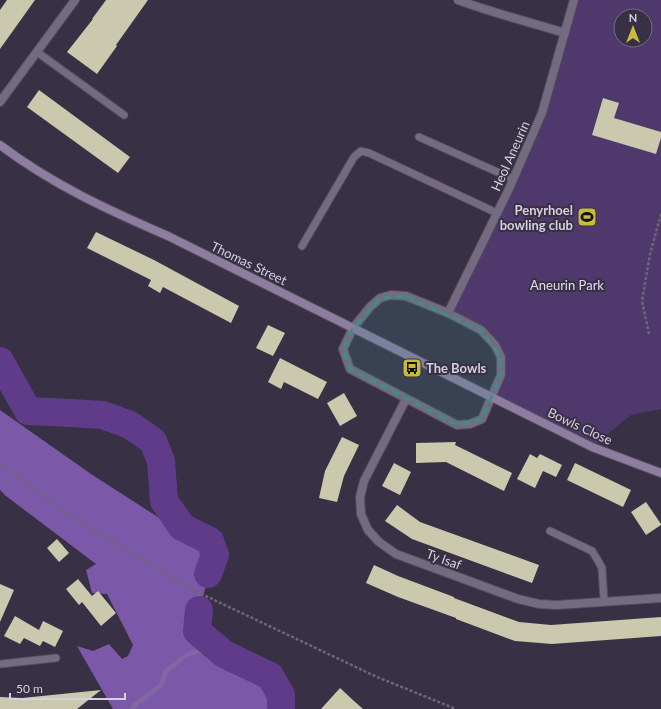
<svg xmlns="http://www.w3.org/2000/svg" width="661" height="709" font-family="Lato,sans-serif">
	<rect width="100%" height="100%" fill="#383044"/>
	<!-- green -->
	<path fill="#4f386c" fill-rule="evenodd" d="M 574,0 L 661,0 L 661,409 L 631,415 L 592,447 L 491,397 L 495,388 L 501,357 L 481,330 L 448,313 L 542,113 ZM 621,16 L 645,16 L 645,40 L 621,40 Z"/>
	<!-- forest -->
	<polygon fill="#7c58a9" points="0,410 91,474 164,521 182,527 210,541 215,555 199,610 197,631 224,654 270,676 281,695 281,709 113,709 77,646 93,651 109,644 122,659 128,656 133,645 107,594 92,593 86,570 96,564 6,496 0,490"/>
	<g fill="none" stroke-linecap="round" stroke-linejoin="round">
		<!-- stream -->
		<polyline stroke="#8268a2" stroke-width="4.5" points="132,709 137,703 161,685 166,671 188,654 214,646"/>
		<!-- river -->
		<g stroke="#5f3b89" stroke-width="28">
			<polyline points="0,361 28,411 71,413 103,415 130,425 153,441 161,461 164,501 182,527 210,541 215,555 208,574"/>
			<polyline points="199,610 197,631 224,654 270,676 281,695 281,709"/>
		</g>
	</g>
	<!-- building -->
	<g fill="#cac8ad">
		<polygon points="7,0 35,0 0,49 0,10"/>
		<polygon points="106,0 148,0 116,45 117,46 97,74 67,52 93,19 92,19"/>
		<polygon points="39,90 130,157 118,173 27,107"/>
		<polygon points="603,98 619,103 614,118 661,132 661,138 656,154 592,135"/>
		<polygon points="96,232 154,260 239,306 231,323 163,287 160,293 148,286 151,280 87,248"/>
		<polygon points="268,325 285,333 273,356 256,348"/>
		<polygon points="280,358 327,382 318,399 284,382 281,389 268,382"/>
		<polygon points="344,393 357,416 340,426 327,403"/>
		<polygon points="342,437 359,445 344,476 337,502 319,498 325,471"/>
		<polygon points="456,442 455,445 512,473 504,491 446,462 416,463 416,443"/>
		<polygon points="530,454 537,458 540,454 562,465 556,477 543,471 535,488 517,479"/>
		<polygon points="394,463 411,472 400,495 382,486"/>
		<polygon points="575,463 631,490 623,507 567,480"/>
		<polygon points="646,502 661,524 661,525 646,535 631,512"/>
		<polygon points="397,505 420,522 539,565 532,583 412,539 385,521"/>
		<polygon points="57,539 69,553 59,562 47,548"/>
		<polygon points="374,565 398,576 454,597 454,598 519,622 551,625 661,617 661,636 552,644 515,641 456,619 456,618 398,597 366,583"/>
		<polygon points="78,579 92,596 98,591 116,613 101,626 82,602 79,605 66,589"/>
		<polygon points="0,584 14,590 0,622"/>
		<polygon points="15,616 39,630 43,621 63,631 55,647 43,641 40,646 24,638 20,644 4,636"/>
		<polygon points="340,688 354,701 363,709 321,709"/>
		<polygon points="101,690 77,709 0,709 0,697 22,698"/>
	</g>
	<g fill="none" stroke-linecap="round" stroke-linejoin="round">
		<!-- service casing -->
		<g stroke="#524c5c" stroke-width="9">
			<g id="service">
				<polyline points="37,52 124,115"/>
				<polyline points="419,137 513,179"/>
				<polyline points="302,246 354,157 361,151 369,153 497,213"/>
				<polyline points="550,531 592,551 597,559 602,568 604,601"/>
				<polyline points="0,664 56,658"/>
			</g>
		</g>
		<!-- minor casing -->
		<g stroke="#524c5c" stroke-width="10">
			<g id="minor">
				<path d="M 458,0 C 493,13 529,22 565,33"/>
				<polyline points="0,102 75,0"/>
				<polygon points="391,295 406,296 448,313 481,330 495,345 501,357 501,375 482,419 470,424 457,425 350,369 343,349 353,328 370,307 380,298"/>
				<polyline points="448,313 509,189 542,113 574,0"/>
				<polyline points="406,399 364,481 360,497 361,514 368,530 379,542 396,554 518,599 539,604 557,605 661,598"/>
			</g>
		</g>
		<!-- secondary casing -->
		<g stroke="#524c5c" stroke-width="10">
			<path id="secondary" d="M 0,145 C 53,185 108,210 168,236 L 592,447 L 661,473"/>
		</g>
		<!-- path -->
		<g stroke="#6e6779" stroke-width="2.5" stroke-dasharray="3 2" stroke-linecap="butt">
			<polyline points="649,334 642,301 650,254 661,214"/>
			<polyline points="0,463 61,510 193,590 377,677 456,709"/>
		</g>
		<!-- service -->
		<use href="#service" stroke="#746b81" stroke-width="7"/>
		<!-- minor -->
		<use href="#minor" stroke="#746b81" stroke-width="8"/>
		<!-- secondary -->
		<use href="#secondary" stroke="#8d7ea1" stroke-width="8"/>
	</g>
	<!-- marked area -->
	<path fill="#408c8a" fill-opacity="0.2" stroke="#408c8a" stroke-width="3" stroke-dasharray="8 5" stroke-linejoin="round" d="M 406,296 L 481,330 L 501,357 L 501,375 L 482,419 L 457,425 L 350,369 L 343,349 L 353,328 L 380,298 Z"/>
	<!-- icons -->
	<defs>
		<g id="stadium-square" transform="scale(1)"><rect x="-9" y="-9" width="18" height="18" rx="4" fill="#c9bb3a" stroke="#383044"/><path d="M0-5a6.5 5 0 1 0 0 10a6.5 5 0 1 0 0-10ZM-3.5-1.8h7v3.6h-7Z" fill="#111"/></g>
		<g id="bus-square" transform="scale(1)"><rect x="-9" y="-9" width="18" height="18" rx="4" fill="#c9bb3a" stroke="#383044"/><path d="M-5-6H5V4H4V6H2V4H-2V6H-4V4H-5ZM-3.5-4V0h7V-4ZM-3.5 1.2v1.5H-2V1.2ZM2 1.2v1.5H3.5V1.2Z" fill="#111"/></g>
	</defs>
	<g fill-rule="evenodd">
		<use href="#stadium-square" x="587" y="217"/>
		<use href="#bus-square" x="412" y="368"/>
	</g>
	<g text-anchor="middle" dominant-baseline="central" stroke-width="4" stroke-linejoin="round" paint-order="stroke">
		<!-- street labels -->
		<g font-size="13" fill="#d4d0dc" stroke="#383044">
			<text transform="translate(510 156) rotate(-66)">Heol Aneurin</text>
			<text transform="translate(249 263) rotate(26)">Thomas Street</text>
			<text transform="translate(580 426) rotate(25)">Bowls Close</text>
			<text transform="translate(444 559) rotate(20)">Ty Isaf</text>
		</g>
		<!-- poi labels -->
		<g font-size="13" font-weight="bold" fill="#d4d0dc" stroke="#383044" text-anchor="end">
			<text x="573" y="210">Penyrhoel<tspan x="573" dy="15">bowling club</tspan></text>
			<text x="426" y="368" text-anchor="start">The Bowls</text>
		</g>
		<!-- park labels -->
		<g font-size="13" fill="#e3daf0" stroke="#383044">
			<text x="567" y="285">Aneurin Park</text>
		</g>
	</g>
	<!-- north arrow -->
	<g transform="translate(633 28)"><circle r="19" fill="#383044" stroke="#767081"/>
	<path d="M0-3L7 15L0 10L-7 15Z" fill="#c9bb3a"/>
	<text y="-6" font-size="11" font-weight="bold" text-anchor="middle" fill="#d4d0dc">N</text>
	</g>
	<!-- scale -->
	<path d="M10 693v6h115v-6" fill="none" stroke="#d4d0dc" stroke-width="2"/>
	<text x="16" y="693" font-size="12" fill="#d4d0dc" stroke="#383044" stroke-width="3" paint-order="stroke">50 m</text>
</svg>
